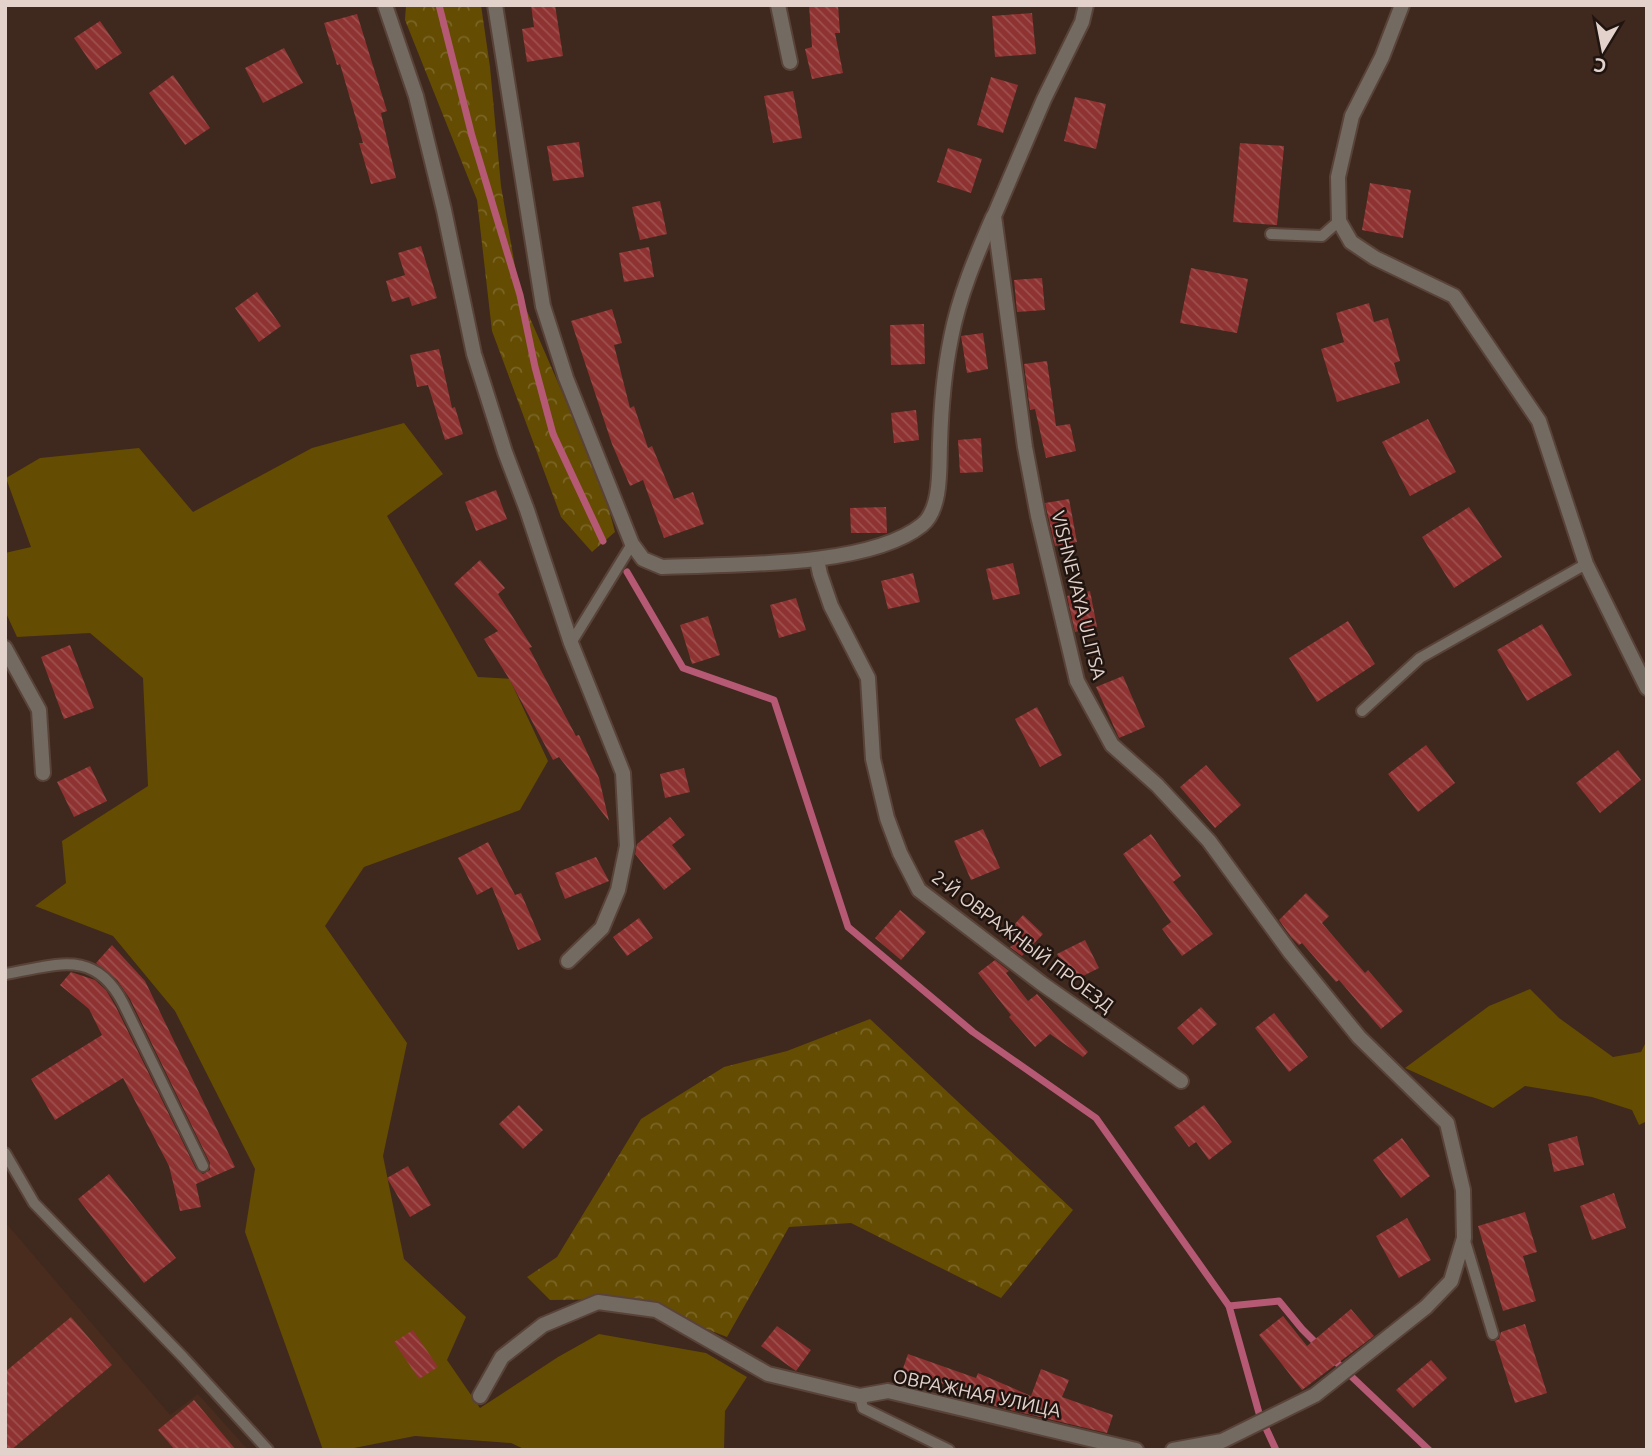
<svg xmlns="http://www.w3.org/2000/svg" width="1652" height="1455" font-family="Ubuntu,sans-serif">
	<defs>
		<pattern id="forest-crowns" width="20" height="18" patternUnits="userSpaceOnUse" patternTransform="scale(1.75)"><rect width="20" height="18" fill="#644c02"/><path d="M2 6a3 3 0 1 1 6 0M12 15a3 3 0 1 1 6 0" fill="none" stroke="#7a6526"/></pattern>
		<pattern id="building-back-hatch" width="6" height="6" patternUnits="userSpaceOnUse" patternTransform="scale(1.75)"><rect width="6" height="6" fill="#8e3332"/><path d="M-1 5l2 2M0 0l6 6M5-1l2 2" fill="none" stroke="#9e504e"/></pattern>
	</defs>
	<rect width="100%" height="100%" fill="#3f281d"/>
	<!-- built -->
	<polygon fill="#4a2c1e" points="5,1222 170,1415 198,1394 248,1450 5,1450"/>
	<!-- forest -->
	<g fill="url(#forest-crowns)">
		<polygon points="406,5 481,5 490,67 501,186 520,295 602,484 615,532 592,552 561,517 492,331 477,200 405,20"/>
		<polygon points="870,1019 1073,1210 1001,1298 851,1223 789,1227 727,1337 629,1299 550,1300 527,1277 557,1257 641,1119 724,1067 787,1051"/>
	</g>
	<!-- park -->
	<g fill="#644c02">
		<polygon points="404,423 443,474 387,516 478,677 514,679 511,682 548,761 520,810 364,867 325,926 407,1043 383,1156 404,1259 466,1317 447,1360 480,1408 558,1357 599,1334 706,1353 747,1377 725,1411 724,1450 526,1450 511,1443 415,1436 344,1450 323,1450 245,1232 255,1169 175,1011 113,936 35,906 66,883 62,841 148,786 143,678 90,633 17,637 5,611 5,553 31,547 6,478 40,458 139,448 193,512 312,448"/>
		<polygon points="1530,989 1559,1018 1613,1057 1641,1052 1647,1040 1647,1121 1639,1125 1632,1110 1592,1097 1525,1086 1493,1108 1405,1068 1489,1006"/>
	</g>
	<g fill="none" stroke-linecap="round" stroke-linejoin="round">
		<!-- stream -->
		<g stroke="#b65974" stroke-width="7">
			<polyline points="439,5 472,136 520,295 535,367 553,434 603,541"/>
			<polyline points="627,572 683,668 774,700 848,927 973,1032 1096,1118 1229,1306 1279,1301 1302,1329 1319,1346"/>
			<polyline points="1229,1306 1259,1413 1276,1450"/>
			<polyline points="1333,1359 1429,1450"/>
		</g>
	</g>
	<!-- building -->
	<g fill="url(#building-back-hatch)">
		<polygon points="531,5 555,5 563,56 527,62 522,29 534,27"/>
		<polygon points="809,5 838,5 840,33 835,33 843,73 812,79 805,49 812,47"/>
		<polygon points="1032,13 1036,54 995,57 992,16"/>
		<polygon points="357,14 387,111 381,113 396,178 371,184 359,143 363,143 340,64 337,65 324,23"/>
		<polygon points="100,21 122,53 96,70 74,38"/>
		<polygon points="284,48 303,83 263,103 245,68"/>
		<polygon points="173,75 210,128 185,145 149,93"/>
		<polygon points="991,77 1018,85 1003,133 977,125"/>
		<polygon points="793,91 802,138 773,143 764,96"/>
		<polygon points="1075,97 1106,104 1096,149 1064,141"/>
		<polygon points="579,142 584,177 553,181 547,146"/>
		<polygon points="1240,143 1284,146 1277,225 1233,222"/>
		<polygon points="948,148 982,159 971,193 937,182"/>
		<polygon points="1370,183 1411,190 1403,238 1362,230"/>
		<polygon points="660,201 667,234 640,240 632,207"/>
		<polygon points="421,246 437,298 412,306 409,297 392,302 386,281 405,275 398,253"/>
		<polygon points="649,247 654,277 624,282 619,253"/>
		<polygon points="1191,268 1248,279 1237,333 1180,323"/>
		<polygon points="1042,278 1045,310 1017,312 1014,280"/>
		<polygon points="257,292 281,326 259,342 235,308"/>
		<polygon points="1369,303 1374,322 1388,318 1400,361 1394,363 1400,383 1337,402 1321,349 1344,342 1336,313"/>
		<polygon points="612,309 622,343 614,345 630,408 634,406 648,448 652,446 674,499 693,492 704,524 664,538 643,480 630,486 612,444 571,321"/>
		<polygon points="924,324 925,364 891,365 890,325"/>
		<polygon points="983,333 988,369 967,373 961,336"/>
		<polygon points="439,349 452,408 455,407 463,434 445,440 428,385 417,387 410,355"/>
		<polygon points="1047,361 1056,426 1070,424 1076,451 1046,458 1035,409 1030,410 1024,364"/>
		<polygon points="916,410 919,440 894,443 891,413"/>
		<polygon points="1428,419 1456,472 1410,496 1382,442"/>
		<polygon points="981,438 983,472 960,473 958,440"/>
		<polygon points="496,490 507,519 476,531 465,502"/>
		<polygon points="1069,499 1077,542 1055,546 1045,503"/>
		<polygon points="886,507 887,533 851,533 850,508"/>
		<polygon points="1469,507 1502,557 1454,588 1422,537"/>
		<polygon points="480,560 505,588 498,594 532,647 529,648 576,736 579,735 599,778 609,821 559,757 553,760 508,677 484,639 498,631 454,584"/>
		<polygon points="1013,563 1020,594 993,600 986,569"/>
		<polygon points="913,573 920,602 888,609 881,581"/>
		<polygon points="1090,591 1097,627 1075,632 1067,596"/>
		<polygon points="796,598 806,630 779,638 770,605"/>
		<polygon points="708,616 720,655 692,664 680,625"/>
		<polygon points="1348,621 1375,664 1317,702 1289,658"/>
		<polygon points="1542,624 1572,675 1527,701 1497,650"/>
		<polygon points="70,645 94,708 64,719 41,657"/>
		<polygon points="1123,676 1145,727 1119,738 1096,687"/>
		<polygon points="1037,707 1062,755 1040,767 1015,719"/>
		<polygon points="1426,745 1455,783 1418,812 1388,774"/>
		<polygon points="1618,750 1641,780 1600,813 1576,783"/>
		<polygon points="1206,765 1241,805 1215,828 1180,787"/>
		<polygon points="90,766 107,801 74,817 57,782"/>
		<polygon points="684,768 690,792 665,798 660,774"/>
		<polygon points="670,817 685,835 672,845 691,869 664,890 635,854 637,844"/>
		<polygon points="983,829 1000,868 971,880 954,841"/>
		<polygon points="1151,834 1181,876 1173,882 1213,934 1182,956 1162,929 1171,922 1123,854"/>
		<polygon points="488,842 515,895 521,893 541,940 518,950 492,887 477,895 458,858"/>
		<polygon points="596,857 609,881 565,899 555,873"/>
		<polygon points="1306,893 1329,916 1322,923 1365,973 1368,970 1403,1011 1381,1029 1339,980 1336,982 1302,943 1299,945 1291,937 1279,920"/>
		<polygon points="900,910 926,932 901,960 875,938"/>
		<polygon points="1023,915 1043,934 1022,956 1010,947 1013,945 1004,936"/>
		<polygon points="639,918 653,938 627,956 613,937"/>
		<polygon points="1085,940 1099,968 1071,982 1057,954"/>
		<polygon points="112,945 145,981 235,1167 196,1184 201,1207 180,1211 169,1166 123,1078 55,1120 31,1079 102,1035 89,1009 60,985 71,972 95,980 106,990 116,1007 196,1169 203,1174 210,1170 210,1163 130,999 117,980 96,963"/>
		<polygon points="995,960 1009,971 1006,973 1028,1001 1037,994 1088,1052 1083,1057 1050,1034 1035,1047 1009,1017 1011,1015 978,973"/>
		<polygon points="1201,1007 1217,1024 1193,1045 1177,1028"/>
		<polygon points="1274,1013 1308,1057 1289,1072 1255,1028"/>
		<polygon points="519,1105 543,1130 523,1149 499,1124"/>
		<polygon points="1204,1105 1232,1142 1209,1160 1196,1142 1189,1147 1174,1127"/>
		<polygon points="1577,1136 1584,1165 1554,1172 1548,1144"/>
		<polygon points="1402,1138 1430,1176 1401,1198 1373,1160"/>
		<polygon points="408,1166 431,1205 410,1217 387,1178"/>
		<polygon points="109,1174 176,1258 144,1283 78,1199"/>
		<polygon points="1614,1193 1626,1228 1592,1240 1580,1206"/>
		<polygon points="1525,1212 1537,1252 1523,1256 1536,1301 1503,1311 1478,1226"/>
		<polygon points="1407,1218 1431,1260 1399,1278 1376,1236"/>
		<polygon points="1351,1309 1374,1336 1302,1390 1259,1335 1283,1316 1307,1346"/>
		<polygon points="71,1317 112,1365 11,1450 5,1450 5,1372"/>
		<polygon points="1525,1324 1547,1393 1515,1403 1495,1341 1499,1339 1501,1332"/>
		<polygon points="777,1326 811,1350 796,1371 761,1346"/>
		<polygon points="413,1330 438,1367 419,1379 394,1342"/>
		<polygon points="908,1354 976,1378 978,1373 1031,1396 1041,1369 1069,1380 1062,1397 1113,1415 1107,1433 994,1406 941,1383 940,1387 901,1374"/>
		<polygon points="1431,1360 1447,1378 1413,1408 1396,1390"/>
		<polygon points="194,1400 236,1450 175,1450 158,1430"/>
	</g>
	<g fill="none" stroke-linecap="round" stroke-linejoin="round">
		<!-- lane casing -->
		<g stroke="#594339" stroke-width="14">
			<g id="lane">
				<polyline points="1271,234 1322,236 1339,221"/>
				<polyline points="571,643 632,544"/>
				<polyline points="1362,711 1420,658 1586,564"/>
				<path d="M 5,974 C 55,966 94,947 123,1003 L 203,1166"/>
				<polyline points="5,1153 34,1203 183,1357 268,1450"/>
				<polyline points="1464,1238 1493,1334"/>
				<polyline points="860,1396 863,1408 949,1450"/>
			</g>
		</g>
		<!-- street casing -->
		<g stroke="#594339" stroke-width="18">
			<g id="street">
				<polyline points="385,5 416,96 444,210 474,354 505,452 527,510 571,643 623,773 627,846 618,890 602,928 568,961"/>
				<path d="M 495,5 L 543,306 L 566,378 L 632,544 L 643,559 L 662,567 C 730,564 868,568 922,525 C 942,509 939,467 940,444 C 941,409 944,372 951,338 C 959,296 976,256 993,217"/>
				<polyline points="778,5 790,62"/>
				<polyline points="1086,5 1082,22 1044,99 994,216 1025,447 1038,516 1077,681 1112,745 1157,785 1209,841 1290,952 1359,1037 1447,1123 1463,1190 1464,1238 1451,1281 1426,1307 1315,1395 1222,1441 1173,1450"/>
				<polyline points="1402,5 1382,57 1352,116 1338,177 1339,221 1351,242 1375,258 1454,296 1539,421 1586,564 1647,688"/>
				<polyline points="817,560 820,574 831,606 868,678 873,759 887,818 900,853 919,890 1041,983 1181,1081"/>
				<polyline points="5,648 39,710 43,773"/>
				<polyline points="480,1396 502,1357 543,1325 598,1302 656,1310 768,1374 860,1396 888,1391 1136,1450"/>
			</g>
		</g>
		<!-- lane -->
		<use href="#lane" stroke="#736a61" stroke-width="10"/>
		<!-- street -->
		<use href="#street" stroke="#736a61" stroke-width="14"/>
	</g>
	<g text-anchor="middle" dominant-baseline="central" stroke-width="5" stroke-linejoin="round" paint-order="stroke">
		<!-- street labels -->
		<g font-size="19" fill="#e2d2cb" stroke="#1f140f">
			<text transform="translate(1079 595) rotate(76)">VISHNEVAYA ULITSA</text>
			<text transform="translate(1023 941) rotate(37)">2-Й ОВРАЖНЫЙ ПРОЕЗД</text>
			<text transform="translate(977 1393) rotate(12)">ОВРАЖНАЯ УЛИЦА</text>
		</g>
	</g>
	<!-- border -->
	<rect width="1652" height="1455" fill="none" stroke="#e2d2cb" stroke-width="14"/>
	<!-- north arrow -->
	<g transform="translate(1603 49) rotate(190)" stroke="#1f140f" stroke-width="5" paint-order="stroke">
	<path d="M0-5L12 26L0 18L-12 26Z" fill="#e2d2cb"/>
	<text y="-10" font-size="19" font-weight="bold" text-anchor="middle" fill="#e2d2cb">С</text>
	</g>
</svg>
